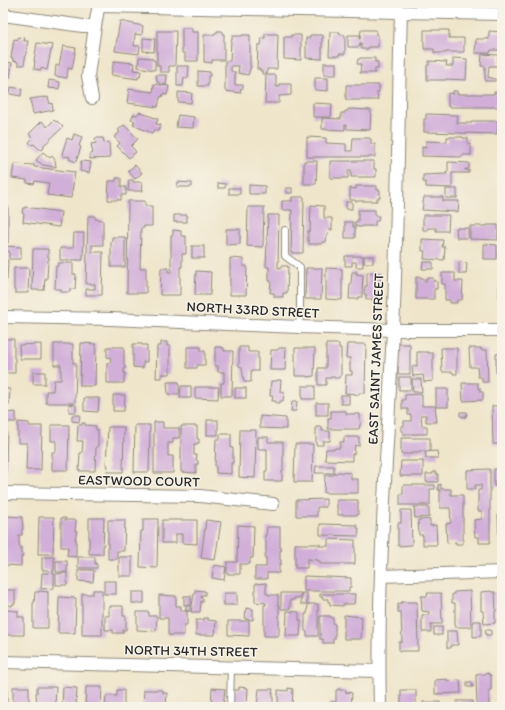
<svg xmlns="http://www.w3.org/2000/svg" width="505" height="710" font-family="Itim,sans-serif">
	<rect width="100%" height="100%" fill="#f7f3e8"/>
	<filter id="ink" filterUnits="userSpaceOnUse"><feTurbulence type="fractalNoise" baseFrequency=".025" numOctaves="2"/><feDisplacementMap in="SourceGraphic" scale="8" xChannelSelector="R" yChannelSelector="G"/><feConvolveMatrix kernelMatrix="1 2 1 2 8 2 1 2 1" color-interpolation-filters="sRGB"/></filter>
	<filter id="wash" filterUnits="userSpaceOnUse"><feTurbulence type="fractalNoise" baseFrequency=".012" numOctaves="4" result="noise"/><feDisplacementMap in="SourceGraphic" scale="16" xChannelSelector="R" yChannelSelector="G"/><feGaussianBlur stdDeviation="0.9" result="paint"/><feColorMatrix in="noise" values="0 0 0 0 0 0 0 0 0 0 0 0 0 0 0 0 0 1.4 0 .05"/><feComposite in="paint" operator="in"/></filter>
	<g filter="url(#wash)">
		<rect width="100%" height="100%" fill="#efe5ca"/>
		<g id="blocks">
			<!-- building -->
			<g fill="#d1afd9">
				<polygon points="120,21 143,26 142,35 135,34 134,46 140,46 139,54 115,51"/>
				<polygon points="182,28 192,28 192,32 198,32 198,61 185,61 185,53 182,53"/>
				<polygon points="361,30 376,30 376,35 378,35 378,47 368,47 368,49 361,49 361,43 360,43 359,47 348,47 348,35 360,35 359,39 360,39"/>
				<polygon points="424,30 449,30 449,38 464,38 464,52 446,52 446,53 434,53 434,49 424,49"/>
				<polygon points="157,31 176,31 175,66 169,66 169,72 160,72 160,66 157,66"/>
				<polygon points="217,31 222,31 222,34 224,34 224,60 212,60 212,63 204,62 204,35 215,35 215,33 217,33"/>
				<polygon points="489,31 502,32 502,50 491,50 490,53 475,53 476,39 489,39"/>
				<polygon points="330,32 340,32 340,35 345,35 345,54 339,54 339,56 329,56"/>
				<polygon points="265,34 278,34 277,69 267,69 267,74 262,74 262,71 260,71 260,69 257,69 258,45 261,45 262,38 265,38"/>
				<polygon points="242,35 250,35 250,66 251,66 248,75 238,73 239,66 231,66 231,71 232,71 233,72 235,72 235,85 243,85 243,88 240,90 241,93 225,91 225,61 230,61 231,40 232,40 232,36 242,36"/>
				<polygon points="291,35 301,35 301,60 284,59 284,37 291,37"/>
				<polygon points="310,35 323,35 323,38 322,38 322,59 306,58 306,38 310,38"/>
				<polygon points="18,37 25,38 24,41 28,41 24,65 18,65 18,62 13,61 13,58 11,58 14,39 18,40"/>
				<polygon points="143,38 155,39 154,52 143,51"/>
				<polygon points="37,43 53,45 52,50 51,50 47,70 41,68 41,70 34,69 35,61 34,61"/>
				<polygon points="63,46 76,48 72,69 68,68 67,78 55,76 56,65 59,66"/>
				<polygon points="482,54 498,55 498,66 489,66 488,77 495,79 495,81 485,81 485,66 481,66"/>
				<polygon points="139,57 152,58 152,60 155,60 155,70 138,67"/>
				<polygon points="360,58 375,58 375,62 378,62 378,69 375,69 375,73 360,73 361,64 357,64 358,59 360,59"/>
				<polygon points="453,58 467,59 466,80 446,79 446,80 427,80 427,65 429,65 429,61 447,62 446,66 453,66"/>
				<polygon points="114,61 134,63 133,70 141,71 140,77 138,77 138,79 111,75"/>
				<polygon points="3,62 12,63 10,78 3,77"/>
				<rect x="324" y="63" width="12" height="12"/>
				<polygon points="177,66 189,66 188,78 184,78 183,86 177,86"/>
				<polygon points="198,71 210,72 210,76 208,76 208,86 198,86"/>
				<polygon points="156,75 167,75 166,85 160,84 160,83 157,82"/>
				<polygon points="266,75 276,75 276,87 279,87 279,84 291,84 291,95 279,96 279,103 265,103"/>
				<polygon points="315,78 328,78 328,91 315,90"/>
				<polygon points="49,80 60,82 59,89 48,88"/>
				<polygon points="154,84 169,86 167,95 163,94 162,97 160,97 158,107 127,103 129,89 153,92"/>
				<polygon points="346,85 379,85 379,92 377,92 378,100 346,100"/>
				<polygon points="3,86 9,86 7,97 3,96"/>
				<polygon points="11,87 22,89 21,96 10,94"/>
				<polygon points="453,91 457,91 457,94 494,94 494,92 502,92 502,107 448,107 448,93 453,94"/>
				<polygon points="178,92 192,93 191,103 178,102"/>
				<polygon points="44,97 44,98 48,97 50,104 52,103 53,110 33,114 30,99"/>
				<polygon points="313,103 332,104 331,117 313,117"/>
				<polygon points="348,109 371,110 370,130 347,129 347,125 345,125 345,130 322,129 322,118 341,119 341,113 345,113 345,111 348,111"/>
				<polygon points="139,112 158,119 156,124 161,125 158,131 154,130 152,133 133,125 135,121 131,120 134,114 137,115"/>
				<polygon points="426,114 458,115 457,123 472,123 472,121 498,121 497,134 424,132 424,119 426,119"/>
				<polygon points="178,115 194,117 193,128 176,127"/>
				<polygon points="54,120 56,122 57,121 63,127 43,146 44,148 42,150 40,149 39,149 34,144 32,145 29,142 33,138 29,134 42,121 47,127"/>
				<polygon points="124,125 138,139 131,146 136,152 129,158 117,146 120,143 114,137 120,132 118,130"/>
				<polygon points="74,134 82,137 79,146 81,147 76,162 69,159 70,157 66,156 65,157 63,156 63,155 62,154 67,138 72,140"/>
				<polygon points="307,137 326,138 326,143 346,144 346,151 352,151 353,138 369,138 371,139 371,144 375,144 375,157 307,157"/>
				<polygon points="447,137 463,137 463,138 468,138 468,144 471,145 471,155 462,155 462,157 422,156 422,147 426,148 426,141 447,142"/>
				<polygon points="95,138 103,138 104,143 109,142 110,158 90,159 90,154 93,153 91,144 96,143"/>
				<polygon points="43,152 50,158 52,156 55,160 56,167 43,165 36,160"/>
				<polygon points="81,161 91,162 89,173 80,171"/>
				<polygon points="304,161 317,161 316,184 304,184"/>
				<polygon points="330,161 374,161 374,169 376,169 376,177 351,177 351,170 348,170 348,178 330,178"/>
				<polygon points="448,162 469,163 469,169 465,169 465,170 469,170 469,173 452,173 452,188 426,187 426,182 423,182 423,175 447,174 446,172 448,172"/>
				<polygon points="14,164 34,165 34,167 75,172 71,198 47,195 49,183 35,181 34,184 27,183 27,180 12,178"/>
				<polygon points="135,165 142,173 135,179 128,171"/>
				<polygon points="116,178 121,178 121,187 126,187 126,195 121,195 121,200 108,200 109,181 116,181"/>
				<polygon points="129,180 133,180 133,182 142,182 143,191 128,191"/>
				<polygon points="178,182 192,183 192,187 177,187"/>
				<polygon points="218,183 226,184 225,188 218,188"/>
				<polygon points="249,185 265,186 265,194 249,194"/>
				<polygon points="356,186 377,186 377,190 380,190 380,198 377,198 377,201 355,201 355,200 350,200 350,188 356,189"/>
				<rect x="229" y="188" width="11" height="6"/>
				<rect x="286" y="188" width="6" height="5"/>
				<rect x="446" y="189" width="11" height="9"/>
				<polygon points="292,197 304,197 303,253 291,253 292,210 282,210 282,201 292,201"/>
				<polygon points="424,197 443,197 443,201 459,201 458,212 422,210"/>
				<polygon points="128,201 145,201 145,206 152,206 152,226 144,226 144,228 141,228 140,268 146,268 146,293 127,293"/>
				<rect x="346" y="202" width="6" height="7"/>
				<polygon points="3,205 8,206 8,243 3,243"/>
				<polygon points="311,205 324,206 324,218 332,218 332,230 329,229 328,235 327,235 326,242 322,242 322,244 309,244 309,241 308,241 308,231 310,231"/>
				<polygon points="25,207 61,212 59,227 23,222 24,214 22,213 23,208 25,208"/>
				<polygon points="248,207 264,207 263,247 247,246"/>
				<polygon points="358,210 375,210 375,216 379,216 378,221 375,221 375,226 362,226 362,227 357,227 357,226 355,226 355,222 358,221"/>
				<rect x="174" y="215" width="13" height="7"/>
				<polygon points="268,215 279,215 278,268 281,268 281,266 288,266 287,293 283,293 283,297 274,297 274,293 270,293 271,281 269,281 269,267 266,267"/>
				<polygon points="423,215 449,215 448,231 436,231 436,228 428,228 428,230 423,230"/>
				<polygon points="88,216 95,216 95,219 103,220 103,245 92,245 92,252 103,252 102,295 86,295 86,289 95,289 95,284 86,284"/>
				<polygon points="345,222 353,222 353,227 355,227 355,238 345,238"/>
				<polygon points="487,225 498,225 498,240 470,239 470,226 487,226"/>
				<polygon points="456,228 468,228 468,238 457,238"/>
				<polygon points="226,229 240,229 240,244 226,245"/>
				<polygon points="173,230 181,231 181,236 186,236 186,254 182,254 182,267 180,267 180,295 160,295 161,268 168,268 168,272 171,272 171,235 173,235"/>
				<polygon points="74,233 84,233 83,260 60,260 60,248 73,248"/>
				<polygon points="112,237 125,237 125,267 111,267 111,242 112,241"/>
				<polygon points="422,239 443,240 442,247 445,247 444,260 424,259 425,251 422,251"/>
				<polygon points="484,244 497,245 497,259 484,259"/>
				<polygon points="3,246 21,247 21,259 9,259 9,251 3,251"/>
				<rect x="192" y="246" width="12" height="12"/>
				<polygon points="33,249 48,249 48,257 49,257 49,260 48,260 47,279 45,279 44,290 32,290"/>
				<polygon points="345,256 363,256 363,267 356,267 356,262 352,262 352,266 345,266"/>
				<rect x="364" y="256" width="9" height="7"/>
				<polygon points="230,258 243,259 243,266 247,266 246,295 230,295"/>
				<polygon points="3,260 8,260 7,280 5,280 5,290 3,290"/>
				<polygon points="423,262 433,262 433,269 422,269"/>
				<polygon points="459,262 467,263 466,274 459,274"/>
				<polygon points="58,263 73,263 73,274 76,274 75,289 70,289 70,292 61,292 61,289 55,289 56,266 58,266"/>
				<polygon points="14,268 29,268 28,293 15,293 15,290 14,290"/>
				<polygon points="306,268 322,268 321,299 305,299"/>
				<polygon points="326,268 342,269 342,300 326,299"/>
				<polygon points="196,271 211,272 210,295 195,295"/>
				<polygon points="352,272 357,272 356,274 363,275 362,297 358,297 358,299 349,299 350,284 351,284"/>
				<polygon points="367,272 380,273 381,291 380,300 379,300 379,301 372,301 372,299 366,299 366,294 364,294 365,286 367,286"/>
				<polygon points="442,273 455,273 455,281 463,281 462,300 457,300 457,303 450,303 450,300 445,300 445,284 442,284"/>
				<polygon points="499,273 502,273 502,300 499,299"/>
				<polygon points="416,277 423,278 423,281 426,281 426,278 433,278 433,281 437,281 437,289 434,289 434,299 416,299"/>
				<polygon points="3,339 14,339 14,358 15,358 15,373 3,373"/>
				<polygon points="161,342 167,342 167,346 170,346 170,374 162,374 162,378 156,378 157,346 161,346"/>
				<polygon points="81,343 96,344 95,386 80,386"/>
				<polygon points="41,344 41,359 20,359 19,345"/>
				<polygon points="54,344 73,344 73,363 76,363 75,403 46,403 46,391 53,391 54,380 61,380 61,365 54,365"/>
				<polygon points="133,344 142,344 142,345 147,345 147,362 143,362 143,368 133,367"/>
				<polygon points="326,344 339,344 339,348 341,348 341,376 340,376 339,378 334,378 334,377 331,377 331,378 326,378 326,385 318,385 318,368 326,368"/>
				<polygon points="347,344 366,344 365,393 359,393 359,395 356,395 356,394 345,393 346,375 352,375 352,371 350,371 350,358 346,358"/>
				<polygon points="396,344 410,344 410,374 398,374 398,366 395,366"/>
				<polygon points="107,347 124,347 124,366 125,366 125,369 124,369 124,373 125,373 125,376 124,376 124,383 107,383 107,363 110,363 111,358 107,357"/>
				<polygon points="187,347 201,347 201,351 205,351 205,365 197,365 197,368 187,368"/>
				<polygon points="215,347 222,347 222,348 224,348 224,351 233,351 232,396 221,396 221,383 224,383 224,372 218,372 218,366 215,366"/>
				<polygon points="239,347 248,347 248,352 258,352 258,371 251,371 251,382 244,382 242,367 239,366"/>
				<polygon points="279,348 286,348 285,370 270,370 271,350 278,350"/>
				<polygon points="295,348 315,348 314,376 307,377 307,376 295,376"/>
				<polygon points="441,348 457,348 457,374 453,374 453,372 442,372"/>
				<polygon points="469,348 481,348 481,350 487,350 488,382 482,382 482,377 478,377 477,367 470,367"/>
				<polygon points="500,349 502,349 502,373 496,373 496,354 501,354"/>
				<polygon points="417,352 428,352 428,353 433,353 433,381 424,382 423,375 413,376 412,366 417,366"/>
				<rect x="33" y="372" width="12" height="12"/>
				<rect x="399" y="377" width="12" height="13"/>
				<polygon points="412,379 421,379 422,392 413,392"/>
				<polygon points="277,380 281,380 280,392 284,392 283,401 280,401 280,403 276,403 276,401 272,401 273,396 270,396 271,381 277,381"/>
				<polygon points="167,382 179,382 179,394 172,394 171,395 169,395 169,393 168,394"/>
				<polygon points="462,383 478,383 478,389 480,388 480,392 483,392 483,400 463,401"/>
				<polygon points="181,386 191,386 191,398 180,398"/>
				<rect x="302" y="386" width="13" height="13"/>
				<polygon points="195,387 219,387 218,399 195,398"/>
				<rect x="235" y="388" width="11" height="10"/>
				<polygon points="3,389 10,389 9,405 3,405"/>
				<rect x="436" y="389" width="12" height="18"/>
				<polygon points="422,394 422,406 435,406 437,422 426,422 426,415 421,415 422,426 427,426 427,434 403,434 403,431 401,431 401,426 404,426 404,421 411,421 411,415 408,415 408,409 402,409 402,400 405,400 405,395"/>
				<polygon points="113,395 125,395 124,411 113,411"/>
				<rect x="341" y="395" width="8" height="9"/>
				<polygon points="84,398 99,398 98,412 84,411"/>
				<polygon points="292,401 297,401 296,411 291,411"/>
				<rect x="316" y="403" width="12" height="12"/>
				<polygon points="69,404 76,405 76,412 69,412"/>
				<polygon points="492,406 502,406 502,444 493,444"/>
				<polygon points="331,411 346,411 346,414 360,414 360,421 361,421 359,429 328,429 328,418 331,418"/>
				<polygon points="16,412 16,422 6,422 6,413"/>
				<polygon points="460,412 467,412 467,415 466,415 466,417 460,416"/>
				<polygon points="72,415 80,415 79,422 72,421"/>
				<polygon points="260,416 286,418 286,429 260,428"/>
				<rect x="207" y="420" width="11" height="15"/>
				<polygon points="18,422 29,423 29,426 42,426 41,470 26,470 27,443 18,443"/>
				<polygon points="154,422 163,422 163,428 179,428 179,438 173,438 173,443 168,443 168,456 173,456 173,473 154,473"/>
				<polygon points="82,423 85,423 85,425 96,426 96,430 98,430 98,447 96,447 95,471 79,471 80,453 82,453 83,441 77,441 78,425 82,425"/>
				<polygon points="3,424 7,424 6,470 3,470"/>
				<polygon points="51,425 69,425 68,470 52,470 52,452 56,452 56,441 51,441"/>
				<polygon points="135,425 150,425 149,472 134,472"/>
				<polygon points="181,426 197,426 197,439 199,439 199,443 197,443 197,444 194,444 194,455 197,455 196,460 198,461 198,464 196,464 196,473 181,472"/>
				<polygon points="108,427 124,427 123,472 107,472 108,465 106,465"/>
				<polygon points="316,427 322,427 322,431 330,431 330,441 323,441 323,445 316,445"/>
				<polygon points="240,430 256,430 255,478 239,477"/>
				<polygon points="220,434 231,434 231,448 233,448 233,463 231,463 231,474 216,473 216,466 215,466 216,439 220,439"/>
				<polygon points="258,437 268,437 268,442 283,442 283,471 282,471 282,481 265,481 265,471 267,471 267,449 258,449"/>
				<polygon points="344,437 359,437 359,446 355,445 354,454 352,454 352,461 325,460 326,449 335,449 335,448 340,448 340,442 344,442"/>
				<polygon points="401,438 430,438 430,451 419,451 419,452 412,452 412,454 401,454"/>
				<polygon points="295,444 313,444 312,482 294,482"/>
				<polygon points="437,451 438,458 426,458 425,452"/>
				<polygon points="401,461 423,461 423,476 400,476"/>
				<polygon points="316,466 334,466 334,473 315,473"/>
				<polygon points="490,469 490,543 479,543 479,537 475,537 474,520 482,519 482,511 478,511 478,490 481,490 481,485 475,485 475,489 467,489 467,470"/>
				<rect x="494" y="469" width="8" height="17"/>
				<polygon points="338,472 351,473 351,479 358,479 358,493 324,493 325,475 333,475"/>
				<polygon points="433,472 436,472 436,474 438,474 438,482 426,482 426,474 433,474"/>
				<polygon points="441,484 441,489 451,489 451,495 463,495 463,544 456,544 456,542 447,543 446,524 451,523 450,508 440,508 440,490 438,490 438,485"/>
				<polygon points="403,485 435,485 435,489 430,489 430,505 400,505 400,494 403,494"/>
				<polygon points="326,499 326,507 317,507 317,516 296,516 296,500"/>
				<polygon points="337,500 358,500 358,515 338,515 338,509 337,509"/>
				<polygon points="414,507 429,507 429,517 415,518"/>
				<polygon points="401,510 411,510 412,545 398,546 398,523 401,523"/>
				<polygon points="498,515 502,515 502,537 499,537"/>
				<polygon points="5,516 22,517 23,529 22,529 22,535 19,535 19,547 21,547 21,554 23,554 22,557 21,557 21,566 5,565"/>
				<polygon points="39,517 54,517 53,554 38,554"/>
				<polygon points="61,518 66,518 65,520 76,520 75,531 77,531 75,539 76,539 76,557 67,556 68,547 61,547"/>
				<polygon points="89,518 104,518 103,554 89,554"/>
				<polygon points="143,519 158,519 157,568 140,567 141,531 143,531"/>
				<polygon points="430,519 430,526 436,525 437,545 423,545 423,535 419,535 418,520"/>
				<polygon points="108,520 125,520 124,551 117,551 117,559 108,559"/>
				<polygon points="162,520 197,520 197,544 182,543 182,534 176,534 176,543 162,543"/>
				<polygon points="206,520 221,522 215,560 201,558"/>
				<polygon points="320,524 357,525 357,528 359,528 358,536 320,535"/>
				<polygon points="238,525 254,526 253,558 250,558 250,564 240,564 240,574 227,574 227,562 237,562"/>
				<polygon points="267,527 280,527 280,548 282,548 281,551 280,550 280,560 281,560 281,564 279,564 279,573 267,573 267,579 255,579 255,567 266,567 266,558 265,558 265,554 266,554 266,540 265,540 265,535 266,535"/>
				<polygon points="328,539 355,540 355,564 320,564 320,561 318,561 318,560 307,559 307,568 295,568 295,544 320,544 320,546 328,546"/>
				<polygon points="42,557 54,557 54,570 53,570 53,573 54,573 54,588 41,589 42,573 48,573 49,570 42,570"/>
				<polygon points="78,557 95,557 95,564 97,564 97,568 78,568"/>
				<rect x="119" y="557" width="13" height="19"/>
				<rect x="56" y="561" width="11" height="11"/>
				<polygon points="214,565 226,567 224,580 212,578"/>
				<polygon points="78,570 94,570 93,582 78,581"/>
				<polygon points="67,573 67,585 56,585 56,574"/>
				<polygon points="304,576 351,578 351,587 349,587 349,591 304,591"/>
				<rect x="104" y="581" width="12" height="13"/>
				<polygon points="266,583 266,594 269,594 269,595 278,595 278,605 279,605 279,636 264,636 264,605 266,605 266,603 255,602 255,584"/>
				<polygon points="3,590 15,590 15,604 12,604 12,606 9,606 9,604 3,604"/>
				<polygon points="93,590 102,590 102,635 82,635 82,594 93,594"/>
				<polygon points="195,590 205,591 205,595 202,595 201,598 203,598 203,602 201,601 200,612 191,612 194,594 195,594"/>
				<polygon points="39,591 48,592 48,628 33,628 33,603 34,603 35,592 39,592"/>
				<polygon points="470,591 471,627 455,627 455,603 452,603 452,594 454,594 454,592"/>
				<polygon points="491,591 491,592 495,592 496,611 495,611 495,623 484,624 483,611 481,611 481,592"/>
				<rect x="132" y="592" width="12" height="11"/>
				<rect x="224" y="593" width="13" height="12"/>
				<polygon points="281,593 301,593 301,595 300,595 300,598 294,598 294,600 290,600 290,609 281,609"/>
				<polygon points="302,593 307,593 307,604 301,604"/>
				<polygon points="427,593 441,593 442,624 431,624 431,632 422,632 422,615 429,615 429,612 422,611 421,596 428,596"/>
				<polygon points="320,594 355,594 354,604 343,604 343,606 330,605 330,602 328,602 328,599 322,599 323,597 320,597"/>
				<polygon points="159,595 176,596 176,606 181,606 181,611 187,611 187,625 184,625 184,635 168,635 168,618 159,618"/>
				<rect x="184" y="596" width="7" height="9"/>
				<polygon points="59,597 76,598 75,633 58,633"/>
				<polygon points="401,602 417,602 418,651 399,651 399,642 402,642 401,612 398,612 398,604 401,604"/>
				<polygon points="308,604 318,604 318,636 307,636 307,632 305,631 305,614 307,614"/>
				<polygon points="109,606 123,606 123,616 126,616 126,630 123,630 123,633 113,633 113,630 105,630 105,616 109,616"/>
				<rect x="186" y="606" width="4" height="5"/>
				<polygon points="246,608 253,609 253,620 245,619"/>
				<polygon points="5,610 18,611 18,617 24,617 24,635 4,635"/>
				<polygon points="287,611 299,612 299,620 301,620 300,636 286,636"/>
				<polygon points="137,612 149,612 149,616 157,616 156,631 137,630"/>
				<polygon points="344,615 362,617 361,639 344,639"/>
				<polygon points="320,616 330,616 330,617 332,617 334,624 335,624 335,639 333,639 333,643 323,643 323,639 320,639"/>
				<polygon points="204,618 208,618 208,620 216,621 215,635 196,635 196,620 204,620"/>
				<polygon points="228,621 249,621 249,636 228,635"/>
				<polygon points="473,621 481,621 481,636 473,637"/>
				<rect x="500" y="626" width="2" height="13"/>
				<rect x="434" y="627" width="8" height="8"/>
				<polygon points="485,630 491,630 491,635 486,635"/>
				<polygon points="447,631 457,631 458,645 451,645 451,648 447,648"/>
				<polygon points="489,673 489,675 491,675 491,690 489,690 489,707 477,707 476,675 478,675 478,674 482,674 482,675 484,675 484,674"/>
				<polygon points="447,679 447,681 460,680 461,693 435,694 435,680"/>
				<polygon points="467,682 472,682 473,687 467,687"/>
				<rect x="3" y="687" width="4" height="20"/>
				<rect x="13" y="687" width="16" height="20"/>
				<polygon points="37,687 56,687 55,707 37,707 36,693 37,693"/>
				<polygon points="63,687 77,688 76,707 62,707"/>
				<polygon points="86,687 102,687 101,707 85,707"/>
				<polygon points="239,687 248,688 247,707 233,707 233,690 239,690"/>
				<polygon points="212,688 225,689 223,707 211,707"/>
				<polygon points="288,688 293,689 292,707 278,707 278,690 288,691"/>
				<polygon points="259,689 273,689 272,693 273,693 273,707 257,707"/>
				<polygon points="338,689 340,689 340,690 346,690 346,693 347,692 352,693 351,707 330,707 330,702 336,702 336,690 338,690"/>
				<polygon points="117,690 124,690 124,707 105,707 106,696 117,696"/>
				<polygon points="144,690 163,690 163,693 167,693 166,707 143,707"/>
				<rect x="401" y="690" width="15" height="17"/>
				<rect x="457" y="701" width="16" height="6"/>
				<rect x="423" y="702" width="17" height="5"/>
			</g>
		</g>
	</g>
	<g filter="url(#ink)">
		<use href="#blocks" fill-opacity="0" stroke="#8d887a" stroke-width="1"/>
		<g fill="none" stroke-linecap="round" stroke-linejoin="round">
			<!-- lane casing -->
			<g stroke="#8d887a" stroke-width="8">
				<g id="lane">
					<polyline points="285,230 285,256 300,267 300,311 299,327"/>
					<polyline points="230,707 231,667"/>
				</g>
			</g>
			<!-- street casing -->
			<g stroke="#8d887a" stroke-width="14">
				<g id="street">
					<polyline points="98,6 502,14"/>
					<polyline points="3,15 83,26 95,26"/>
					<polyline points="92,98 88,76 95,26 99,3"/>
					<polyline points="3,317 111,319 299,327 393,330 502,330"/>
					<polyline points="3,493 200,496 273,504"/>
					<polyline points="381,576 502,572"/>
					<polyline points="3,662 379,671"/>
					<path d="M 380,707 C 377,581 387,456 393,330 C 398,224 398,118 401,12"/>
				</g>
			</g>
			<!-- lane -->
			<use href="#lane" stroke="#fff" stroke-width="6"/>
			<!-- street -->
			<use href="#street" stroke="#fff" stroke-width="12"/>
		</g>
	</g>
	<g text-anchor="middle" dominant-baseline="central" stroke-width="3" stroke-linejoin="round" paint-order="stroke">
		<!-- street labels -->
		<g font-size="14" fill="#2b2b2b" stroke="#f7f3e8">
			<text transform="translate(253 310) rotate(3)">NORTH 33RD STREET</text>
			<text transform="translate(376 359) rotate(-88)">EAST SAINT JAMES STREET</text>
			<text transform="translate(139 481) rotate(1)">EASTWOOD COURT</text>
			<text transform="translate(191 651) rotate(1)">NORTH 34TH STREET</text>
		</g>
	</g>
	<!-- margin -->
	<rect width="505" height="710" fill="none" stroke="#f7f3e8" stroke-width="16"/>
</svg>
